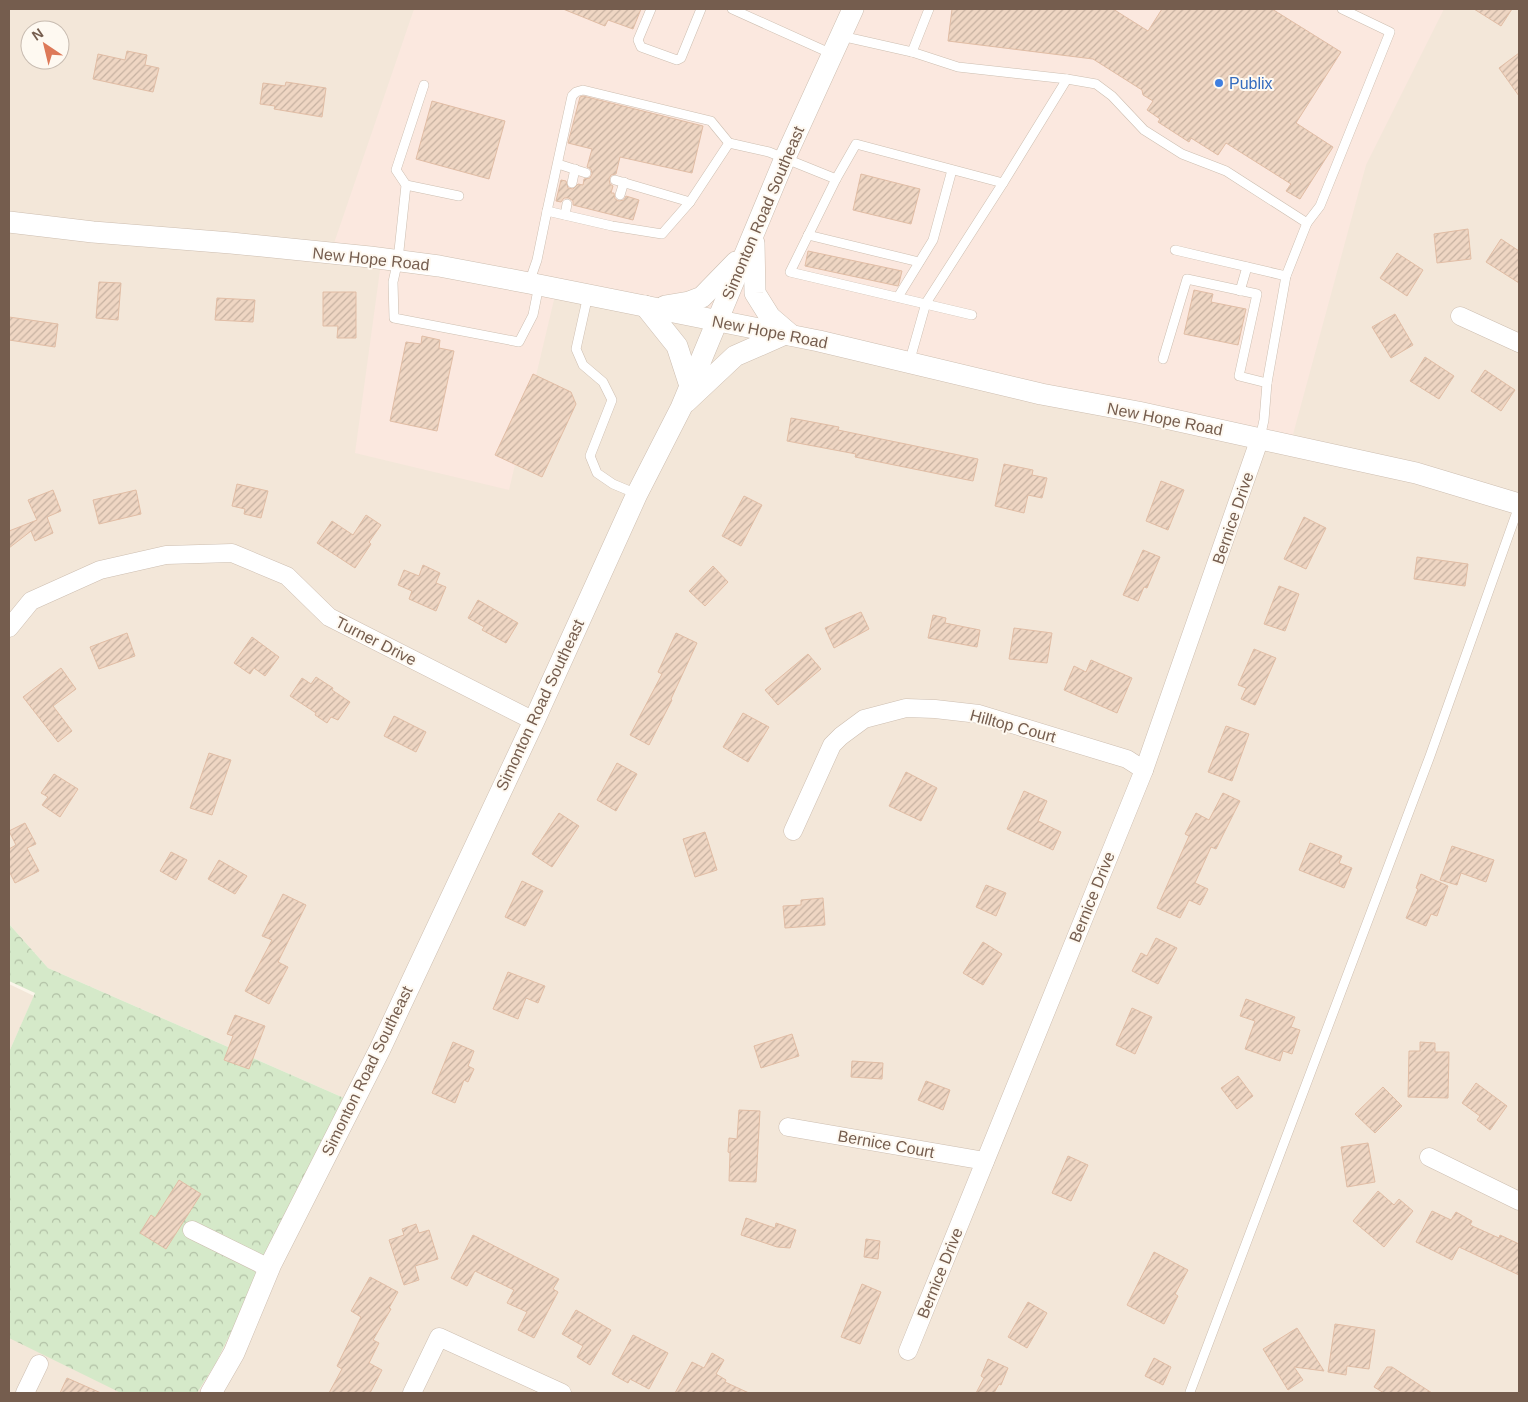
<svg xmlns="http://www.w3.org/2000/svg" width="1528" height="1402" font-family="Helvetica,sans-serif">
	<defs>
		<pattern id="forest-crowns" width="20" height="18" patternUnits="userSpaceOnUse" patternTransform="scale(1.25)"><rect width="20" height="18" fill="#d5e9c9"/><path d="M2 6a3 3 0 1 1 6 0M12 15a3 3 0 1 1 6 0" fill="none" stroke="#b1c0a5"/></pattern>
		<pattern id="building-hatch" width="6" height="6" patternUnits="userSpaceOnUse" patternTransform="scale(1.25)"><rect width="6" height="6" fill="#efd6c3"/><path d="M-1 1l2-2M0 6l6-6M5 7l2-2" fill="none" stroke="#c6b1a1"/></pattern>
	</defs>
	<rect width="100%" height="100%" fill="#fbf5ea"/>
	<!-- residential -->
	<g fill="#f3e7d9" fill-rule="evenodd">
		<path d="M 9,9 L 1519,9 L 1519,1393 L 197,1393 L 216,1363 L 344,1098 L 48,968 L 9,924 ZM 30,30 L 60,30 L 60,60 L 30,60 Z"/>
		<polygon points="9,984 34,996 9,1052"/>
		<polygon points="9,1335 123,1393 9,1393"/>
	</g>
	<!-- commercial -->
	<polygon fill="#fbe8df" points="414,9 1444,9 1366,165 1288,453 702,307 557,287 509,490 355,453 381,263 330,255"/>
	<!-- forest -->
	<polygon fill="url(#forest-crowns)" points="9,924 48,968 344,1098 216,1363 197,1393 121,1393 9,1338 9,1052 35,993 9,981"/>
	<!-- building -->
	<g fill="url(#building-hatch)" stroke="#e1bda5">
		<polygon points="563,9 641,9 633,29 608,20 605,26"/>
		<polygon points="952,9 1113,9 1148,31 1162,9 1272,9 1341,52 1296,123 1333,147 1300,199 1286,191 1291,184 1226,143 1218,155 1191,138 1189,142 1158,122 1160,119 1147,110 1153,101 1143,95 1142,90 1093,59 948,41"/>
		<polygon points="1474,9 1512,9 1501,26"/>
		<polygon points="127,51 147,55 145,65 159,68 153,92 93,79 98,54 125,60"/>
		<polygon points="1519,53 1519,96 1499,68"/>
		<polygon points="286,82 326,88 322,117 274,109 275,106 260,104 263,83 285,86"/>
		<polygon points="583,96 703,126 692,173 620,157 616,174 611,175 609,179 610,184 613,186 611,193 614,193 615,199 619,201 624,200 626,196 639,200 633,220 573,205 573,201 569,198 564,198 561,202 556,201 561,180 566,181 568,188 573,189 578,184 583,185 584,179 590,178 592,174 591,169 587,167 592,149 568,143 580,97"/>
		<polygon points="432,101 505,121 489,179 416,159"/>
		<polygon points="861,174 920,189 911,224 853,210"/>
		<polygon points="1468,229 1471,259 1437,263 1434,234"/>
		<polygon points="1501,239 1519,251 1519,283 1486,262"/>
		<polygon points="808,251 902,271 899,283 898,286 805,266"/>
		<polygon points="1397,253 1423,270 1407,296 1380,278"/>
		<polygon points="99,282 121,283 118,320 96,318"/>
		<polygon points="1194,290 1213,294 1211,302 1246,309 1238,345 1184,334"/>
		<polygon points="323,292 356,292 356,338 337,338 338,326 323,326"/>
		<polygon points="217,298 255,300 253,322 215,320"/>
		<polygon points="1395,314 1413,345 1391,358 1372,327"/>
		<polygon points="9,317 58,324 55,347 9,340"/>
		<polygon points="422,336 440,340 439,348 454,351 437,431 390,421 406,342 421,344"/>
		<polygon points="1425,357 1454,376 1439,399 1410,381"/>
		<polygon points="1485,370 1515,390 1501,411 1471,391"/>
		<polygon points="533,374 571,392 576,404 542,477 495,455"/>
		<polygon points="791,418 839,427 838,430 978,459 973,481 855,457 856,454 787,441"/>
		<polygon points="1004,464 1033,470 1032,475 1047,478 1042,498 1028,495 1024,513 995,506"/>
		<polygon points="1161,481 1184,490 1168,530 1146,521"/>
		<polygon points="237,484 268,491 261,518 244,514 245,509 232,506"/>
		<polygon points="53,490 61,511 47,517 53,533 35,541 31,531 9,548 9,531 37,520 28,500"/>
		<polygon points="136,490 141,514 99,524 93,500"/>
		<polygon points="744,496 762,505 741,546 722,536"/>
		<polygon points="366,515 381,525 369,542 371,544 355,568 317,543 332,521 353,535"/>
		<polygon points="1304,517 1326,528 1306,569 1284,559"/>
		<polygon points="1143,550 1160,557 1147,588 1144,587 1138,601 1123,595"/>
		<polygon points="1417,557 1468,564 1465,586 1414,579"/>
		<polygon points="423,565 440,573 436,583 446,587 436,611 409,599 412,591 398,585 404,570 419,576"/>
		<polygon points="713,566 728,582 705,606 689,591"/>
		<polygon points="1279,586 1299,594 1285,631 1264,624"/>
		<polygon points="478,600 518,623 506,643 482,630 484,627 468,618"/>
		<polygon points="861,612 869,629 834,648 825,628"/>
		<polygon points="933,615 946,618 945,623 980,630 977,647 928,638"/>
		<polygon points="1014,628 1052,633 1047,663 1009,659"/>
		<polygon points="127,633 135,656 99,669 90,647"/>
		<polygon points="676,633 697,643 671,699 672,700 649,745 630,735 662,674 658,672"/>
		<polygon points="252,637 279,657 265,676 254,668 250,674 234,663"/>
		<polygon points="1254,649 1276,658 1255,705 1241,699 1246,688 1238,685"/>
		<polygon points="808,654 821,669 778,705 765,690"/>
		<polygon points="1091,660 1132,678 1117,713 1064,690 1074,666 1086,672"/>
		<polygon points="61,668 76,689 53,706 72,731 58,742 23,697"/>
		<polygon points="316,677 333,688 332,690 350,702 338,720 331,717 327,723 315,715 316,713 290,696 302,678 311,684"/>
		<polygon points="743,713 769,727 748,762 723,747"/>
		<polygon points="394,716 426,732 416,752 384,736"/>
		<polygon points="1226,726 1249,734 1232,781 1208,772"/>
		<polygon points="209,753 231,760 212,815 190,808"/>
		<polygon points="617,763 637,774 616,811 597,800"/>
		<polygon points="906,772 937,788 921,821 889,806"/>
		<polygon points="54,774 78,789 60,817 42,805 48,797 41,793"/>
		<polygon points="1024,791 1047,801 1038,821 1061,832 1053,850 1007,829"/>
		<polygon points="1223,793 1240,801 1216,849 1211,847 1195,883 1208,889 1200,905 1189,900 1180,918 1157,908 1189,836 1185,834 1196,813 1209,820"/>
		<polygon points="559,813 579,826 552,867 532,854"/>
		<polygon points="25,823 36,844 27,848 39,871 15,883 9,871 9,849 16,845 9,831"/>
		<polygon points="705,832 717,870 695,877 683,839"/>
		<polygon points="1310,843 1342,856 1339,863 1352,868 1344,888 1299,870"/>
		<polygon points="1452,846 1494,860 1486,882 1461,873 1457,885 1440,880"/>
		<polygon points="171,852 187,860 176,880 160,871"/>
		<polygon points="219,860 247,876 235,894 208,879"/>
		<polygon points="1421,874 1448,886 1437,916 1431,914 1426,926 1406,918 1418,889 1416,888"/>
		<polygon points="522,881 543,891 525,926 505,917"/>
		<polygon points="986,885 1006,893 996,916 976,907"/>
		<polygon points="283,894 306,905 278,962 288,967 269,1004 245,991 272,940 262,936"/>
		<polygon points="823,898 825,925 785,928 783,906 801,905 801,900"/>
		<polygon points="1156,938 1177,948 1158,984 1132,971 1141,953 1147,956"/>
		<polygon points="983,942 1002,954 983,985 963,973"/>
		<polygon points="508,972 545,986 538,1003 526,998 518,1019 493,1009"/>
		<polygon points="1246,999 1295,1017 1291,1027 1300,1030 1292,1054 1283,1051 1280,1061 1245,1049 1255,1021 1240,1016"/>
		<polygon points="1132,1008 1152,1017 1135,1054 1116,1045"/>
		<polygon points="235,1015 265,1026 249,1069 224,1060 233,1036 227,1034"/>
		<polygon points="792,1034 799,1056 761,1068 754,1046"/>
		<polygon points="453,1042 474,1051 468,1066 474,1069 468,1082 464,1080 455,1103 432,1093"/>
		<polygon points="1420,1042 1435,1043 1435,1052 1449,1052 1448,1098 1408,1097 1409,1051 1420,1051"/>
		<polygon points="852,1061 883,1063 882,1079 851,1077"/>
		<polygon points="1238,1076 1253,1096 1237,1109 1221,1088"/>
		<polygon points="926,1081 950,1090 943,1110 918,1100"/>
		<polygon points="1476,1083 1507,1106 1490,1130 1477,1120 1480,1116 1462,1103"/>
		<polygon points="1383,1087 1402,1106 1375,1133 1355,1114"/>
		<polygon points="739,1110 760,1111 756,1182 729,1181 730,1153 728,1152 729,1138 737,1139"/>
		<polygon points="1368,1143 1375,1182 1347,1187 1341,1147"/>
		<polygon points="1068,1156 1088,1165 1071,1201 1052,1193"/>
		<polygon points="179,1180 201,1194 166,1249 140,1233 151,1215 155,1218"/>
		<polygon points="1378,1191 1394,1205 1399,1199 1413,1211 1384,1247 1353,1221"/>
		<polygon points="1432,1211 1451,1220 1456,1212 1472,1221 1470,1225 1499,1238 1500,1235 1519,1244 1519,1275 1459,1247 1452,1260 1416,1242"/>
		<polygon points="746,1218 775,1228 776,1223 796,1230 790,1248 777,1247 741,1235"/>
		<polygon points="416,1224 419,1233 429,1230 438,1259 415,1266 419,1280 404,1285 389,1240 404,1235 402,1229"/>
		<polygon points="473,1235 559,1279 553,1289 558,1292 534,1338 518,1330 527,1312 507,1303 514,1290 475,1271 467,1286 451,1278"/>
		<polygon points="866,1239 880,1241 878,1259 864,1257"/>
		<polygon points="1154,1252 1188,1270 1175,1294 1178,1296 1164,1324 1127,1305"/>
		<polygon points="370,1277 398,1292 389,1308 391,1309 373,1340 379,1343 369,1363 382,1370 370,1393 329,1393 342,1369 337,1366 361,1317 351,1311"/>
		<polygon points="862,1284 881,1292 860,1344 841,1337"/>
		<polygon points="1028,1302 1047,1313 1027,1348 1008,1337"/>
		<polygon points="576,1310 611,1330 590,1365 577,1357 583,1346 562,1334"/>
		<polygon points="1335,1324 1375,1330 1369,1369 1347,1366 1346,1375 1328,1372"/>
		<polygon points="1297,1328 1324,1371 1294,1367 1303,1380 1288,1390 1263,1349"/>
		<polygon points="633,1335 668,1353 649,1389 630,1379 628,1383 612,1374"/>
		<polygon points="712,1353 724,1360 716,1374 726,1380 725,1382 749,1393 675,1393 692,1362 704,1368"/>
		<polygon points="1154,1358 1171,1367 1163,1385 1145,1376"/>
		<polygon points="988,1359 1008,1368 1001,1385 999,1384 994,1393 976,1393 984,1378 981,1376"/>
		<polygon points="1387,1367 1392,1367 1432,1393 1384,1393 1374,1387"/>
		<polygon points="67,1378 101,1393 60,1393"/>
	</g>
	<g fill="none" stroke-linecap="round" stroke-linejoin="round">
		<!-- service casing -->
		<g stroke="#cdbeb0" stroke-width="10">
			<g id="service">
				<polyline points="651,9 638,40 641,47 677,60 681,58 701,9"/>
				<polyline points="732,9 832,54"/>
				<polyline points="841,36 912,52 958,67 1067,79 1096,84 1112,96 1144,130 1182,154 1226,171 1307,223"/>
				<polyline points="912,52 929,9"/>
				<polyline points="424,85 396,170 406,185 398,260 393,282 394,318 519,342 533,315 539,285"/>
				<polyline points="558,164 586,173"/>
				<polyline points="836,179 856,144 1003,183"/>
				<polyline points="615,180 690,202"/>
				<polyline points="572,183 575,169"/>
				<polyline points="406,185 459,196"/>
				<polyline points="620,195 624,182"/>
				<polyline points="547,211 572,96 576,92 583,90 711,121 729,143"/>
				<polyline points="565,215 567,204"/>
				<polyline points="808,235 919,262"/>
				<polyline points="1175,250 1286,276"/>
				<polyline points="529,283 537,260 547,211 612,226 662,234 690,202 729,143 769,152 836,179 790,272 972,315"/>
				<polyline points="1240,291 1247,267"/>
				<polyline points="588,295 576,349 583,365 603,382 612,400 590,456 597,473 613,484 637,494"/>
				<polyline points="898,297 933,240 952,170"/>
				<polyline points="1163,359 1187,279 1257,294 1239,376 1267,383"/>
				<polyline points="909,363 926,303 1003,183 1067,79"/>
				<polyline points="1260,438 1264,420 1267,383 1286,276 1307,223 1320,206 1390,32 1342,9"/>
				<polyline points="1190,1392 1430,756 1519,506"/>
			</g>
		</g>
		<!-- minor casing -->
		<g stroke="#cdbeb0" stroke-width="19">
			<g id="minor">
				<polyline points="1460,316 1519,343"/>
				<polyline points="9,628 31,601 100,570 166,555 232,553 287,576 329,617 534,721"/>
				<polyline points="793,831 832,745 841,736 864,719 906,708 935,709 979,714 1127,759 1144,770"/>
				<polyline points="788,1127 985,1161"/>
				<polyline points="1429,1157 1519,1201"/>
				<polyline points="192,1230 269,1268"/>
				<polyline points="908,1351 1144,770 1260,438"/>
				<polyline points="25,1393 39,1364"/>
				<polyline points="412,1393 439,1337 562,1393"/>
			</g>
		</g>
		<!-- tertiary casing -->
		<g stroke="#cdbeb0" stroke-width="22">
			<g id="tertiary">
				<polyline points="9,222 93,232 231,243 370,257 439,266 529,283 819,341 1041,394 1138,412 1416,473 1519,504"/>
				<polyline points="754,243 755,293 770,317 791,335"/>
				<polyline points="645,306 677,346 690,386"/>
				<polyline points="665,306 689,302 702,297 736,262"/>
				<polyline points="686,402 735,356 783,335"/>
				<polyline points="211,1393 234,1353 271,1264 380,1049 534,721 637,494 681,408 785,158 853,9"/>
			</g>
		</g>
		<!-- service -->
		<use href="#service" stroke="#fff" stroke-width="9"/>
		<!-- minor -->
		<use href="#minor" stroke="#fff" stroke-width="18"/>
		<!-- tertiary -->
		<use href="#tertiary" stroke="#fff" stroke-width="21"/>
	</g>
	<!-- markers -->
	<circle fill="#3f7fe0" stroke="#fef9f1" stroke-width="2" cx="1219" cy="83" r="5"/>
	<g text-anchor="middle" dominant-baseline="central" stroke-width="4" stroke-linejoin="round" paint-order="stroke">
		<!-- shop labels -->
		<g font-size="16" fill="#366cbe" stroke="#fef9f1" text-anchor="start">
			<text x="1229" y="83">Publix</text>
		</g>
		<!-- street labels -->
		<g font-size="16" fill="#755d4e" stroke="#fef9f1">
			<text transform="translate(763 213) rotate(-67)">Simonton Road Southeast</text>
			<text transform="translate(371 259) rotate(6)">New Hope Road</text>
			<text transform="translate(770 332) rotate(11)">New Hope Road</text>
			<text transform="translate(1165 419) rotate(11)">New Hope Road</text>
			<text transform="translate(1233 518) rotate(-71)">Bernice Drive</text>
			<text transform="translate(376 641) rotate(27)">Turner Drive</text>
			<text transform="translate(540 705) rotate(-65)">Simonton Road Southeast</text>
			<text transform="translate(1013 726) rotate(15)">Hilltop Court</text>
			<text transform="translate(1092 897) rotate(-68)">Bernice Drive</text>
			<text transform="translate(367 1071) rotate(-64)">Simonton Road Southeast</text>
			<text transform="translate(886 1144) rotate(10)">Bernice Court</text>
			<text transform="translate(940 1273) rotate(-68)">Bernice Drive</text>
		</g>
	</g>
	<!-- border -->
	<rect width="1528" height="1402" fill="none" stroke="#755d4e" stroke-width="20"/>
	<!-- north arrow -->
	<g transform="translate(45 45) rotate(325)"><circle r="24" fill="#fef9f1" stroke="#c7bbb0"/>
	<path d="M0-4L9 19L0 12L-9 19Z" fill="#dd7958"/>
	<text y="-8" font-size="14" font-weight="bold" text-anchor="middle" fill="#755d4e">N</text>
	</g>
</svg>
